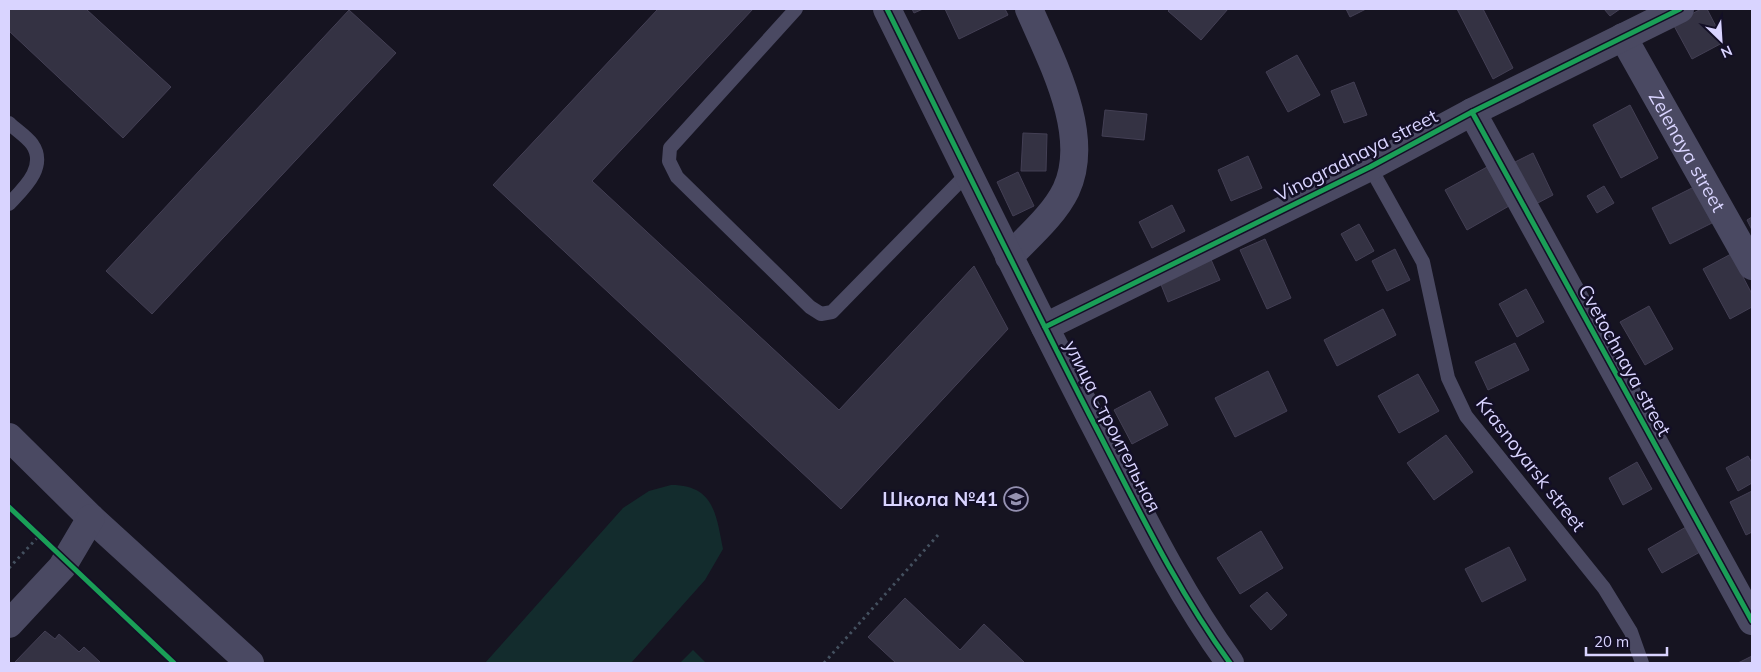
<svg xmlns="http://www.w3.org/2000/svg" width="1761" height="672" font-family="Mulish,sans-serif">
	<rect width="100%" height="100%" fill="#161421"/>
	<!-- green -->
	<g fill="#132c2d">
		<path d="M 671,485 C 714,485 716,514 723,549 L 705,580 L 631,663 L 485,663 L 623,508 L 649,491 Z"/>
		<polygon points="693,650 706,663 680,663"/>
	</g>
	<!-- building -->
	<g fill="#343243" stroke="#433f54">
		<polygon points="9,9 86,9 171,87 123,138 9,31"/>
		<polygon points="658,9 753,9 592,181 839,410 974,266 1008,329 841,509 493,185"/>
		<polygon points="912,9 923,9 914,13"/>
		<polygon points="945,9 1005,9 1008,15 959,39"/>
		<polygon points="1170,9 1228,9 1201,40 1168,11"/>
		<polygon points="1346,9 1366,9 1350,17"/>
		<polygon points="1457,9 1483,9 1513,68 1493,79"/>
		<polygon points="1604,9 1620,9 1610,16"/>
		<polygon points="1701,9 1707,9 1724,42 1692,59 1673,24"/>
		<polygon points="349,10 396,53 152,314 106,271"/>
		<polygon points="1297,55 1320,95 1288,112 1266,72"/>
		<polygon points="1354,82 1367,115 1344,123 1331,91"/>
		<polygon points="1630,105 1658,158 1621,178 1593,125"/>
		<polygon points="1105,110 1147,114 1144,140 1102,136"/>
		<polygon points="1023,133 1047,134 1046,171 1021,171"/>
		<polygon points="1533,153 1553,195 1534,205 1513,163"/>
		<polygon points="1248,156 1262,188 1231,201 1218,170"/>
		<polygon points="1487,167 1509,206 1467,230 1445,190"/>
		<polygon points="1018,172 1034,206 1013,216 997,182"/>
		<polygon points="1604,186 1614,203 1597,213 1587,196"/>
		<polygon points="1694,187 1712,223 1670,244 1652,208"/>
		<polygon points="1172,205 1185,231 1152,248 1139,222"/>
		<polygon points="1752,217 1752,230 1747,220"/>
		<polygon points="1359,224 1374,251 1356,261 1341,234"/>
		<polygon points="1265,239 1291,298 1267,309 1240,250"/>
		<polygon points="1395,249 1410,280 1387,291 1372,261"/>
		<polygon points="1731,254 1752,294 1752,307 1730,319 1703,269"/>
		<polygon points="1209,255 1220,280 1168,302 1158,277"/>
		<polygon points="1526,289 1544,322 1517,337 1499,304"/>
		<polygon points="1649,306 1673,349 1645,365 1620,322"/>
		<polygon points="1383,309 1396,335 1337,366 1324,340"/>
		<polygon points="1515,343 1529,370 1488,390 1475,362"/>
		<polygon points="1268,371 1287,411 1235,437 1215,398"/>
		<polygon points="1418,374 1439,411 1399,433 1378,396"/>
		<polygon points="1150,391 1168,425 1132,444 1114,410"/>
		<polygon points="1446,435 1473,472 1434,500 1407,463"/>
		<polygon points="1748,456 1752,463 1752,483 1738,491 1726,468"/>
		<polygon points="1637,462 1652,489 1623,505 1609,478"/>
		<polygon points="1752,491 1752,532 1746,535 1730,502"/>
		<polygon points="1686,527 1700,552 1662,573 1648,549"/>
		<polygon points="1261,531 1283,568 1240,594 1217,558"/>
		<polygon points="1509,547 1526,580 1482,602 1465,569"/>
		<polygon points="1267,592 1287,615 1271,630 1250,606"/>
		<polygon points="905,598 960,650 984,624 1025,663 896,663 868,637"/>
		<polygon points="45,631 55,639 59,634 79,652 84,647 101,663 14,663"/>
		<polygon points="1752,656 1752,663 1738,663"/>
	</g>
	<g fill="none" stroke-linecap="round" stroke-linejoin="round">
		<!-- path -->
		<g stroke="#44505f" stroke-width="3" stroke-dasharray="2.5 4" stroke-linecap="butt">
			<polyline points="9,568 38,537"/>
			<polyline points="824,663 938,535"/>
		</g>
		<!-- service -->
		<g stroke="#4a4962" stroke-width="14">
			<polyline points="796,9 670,148 669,161 677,177 810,307 821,314 832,312 968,173"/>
			<path d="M 9,123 C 16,130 26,136 32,144 C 48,167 23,189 9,204"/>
			<polyline points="1370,167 1423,262 1448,378 1466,416 1604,588 1631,632 1642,663"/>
		</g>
		<!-- minor -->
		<g stroke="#4a4962" stroke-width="28">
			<path id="s1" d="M 1623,37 L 1752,266"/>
			<polyline points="1472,112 1752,621"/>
			<path d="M 1009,257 C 1028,237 1054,215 1066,190 C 1092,135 1051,60 1029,9"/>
			<polyline points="1045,327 1370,167 1472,112 1680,9"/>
			<polyline points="9,437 91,518 250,663"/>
			<polyline points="9,624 62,567 91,518"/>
		</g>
		<!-- tertiary -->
		<path stroke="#4a4962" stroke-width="28" d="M 887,9 C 954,144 1020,280 1089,414 C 1133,498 1174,586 1230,663"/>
		<!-- cycleway casing -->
		<g stroke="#130f26" stroke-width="8">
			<g id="cycleway">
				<path d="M 887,9 C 954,144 1020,280 1089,414 C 1133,498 1174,586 1230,663"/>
				<polyline points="1472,112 1752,621"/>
				<polyline points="1045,327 1370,167 1472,112 1680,9"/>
				<polyline points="9,507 174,663"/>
			</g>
		</g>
		<!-- cycleway -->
		<use href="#cycleway" stroke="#1a9f57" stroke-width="5"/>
	</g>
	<!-- icons -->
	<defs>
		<g id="school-ring" transform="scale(1.25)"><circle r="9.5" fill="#130f26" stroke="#9591b1" stroke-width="1.5"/><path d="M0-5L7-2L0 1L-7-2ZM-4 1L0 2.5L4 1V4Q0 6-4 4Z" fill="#9591b1"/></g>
	</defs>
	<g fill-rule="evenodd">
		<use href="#school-ring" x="1016" y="499"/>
	</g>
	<g text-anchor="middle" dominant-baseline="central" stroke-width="5" stroke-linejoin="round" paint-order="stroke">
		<!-- street labels -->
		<g font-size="19" fill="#d9d4ff" stroke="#130f26">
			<text stroke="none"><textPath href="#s1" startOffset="131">Zelenaya street</textPath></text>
			<text transform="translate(1356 155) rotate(-27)">Vinogradnaya street</text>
			<text transform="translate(1625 360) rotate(61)">Cvetochnaya street</text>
			<text transform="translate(1113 426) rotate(63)">улица Строительная</text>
			<text transform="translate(1531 464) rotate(52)">Krasnoyarsk street</text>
		</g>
		<!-- poi labels -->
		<g font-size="19" font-weight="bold" fill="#d9d4ff" stroke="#130f26" text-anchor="end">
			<text x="998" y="499">Школа №41</text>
		</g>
	</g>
	<!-- border -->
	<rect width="1761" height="672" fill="none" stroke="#d9d4ff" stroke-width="20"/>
	<!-- north arrow -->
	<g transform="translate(1721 40) rotate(155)" stroke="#130f26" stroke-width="4" paint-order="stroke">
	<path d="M0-4L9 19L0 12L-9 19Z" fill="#d9d4ff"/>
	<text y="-8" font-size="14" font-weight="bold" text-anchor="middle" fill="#d9d4ff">N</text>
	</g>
	<!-- scale -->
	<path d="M1586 647v8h81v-8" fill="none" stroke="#d9d4ff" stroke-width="2.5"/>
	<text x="1594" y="647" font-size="15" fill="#d9d4ff" stroke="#130f26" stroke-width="4" paint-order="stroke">20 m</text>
</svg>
